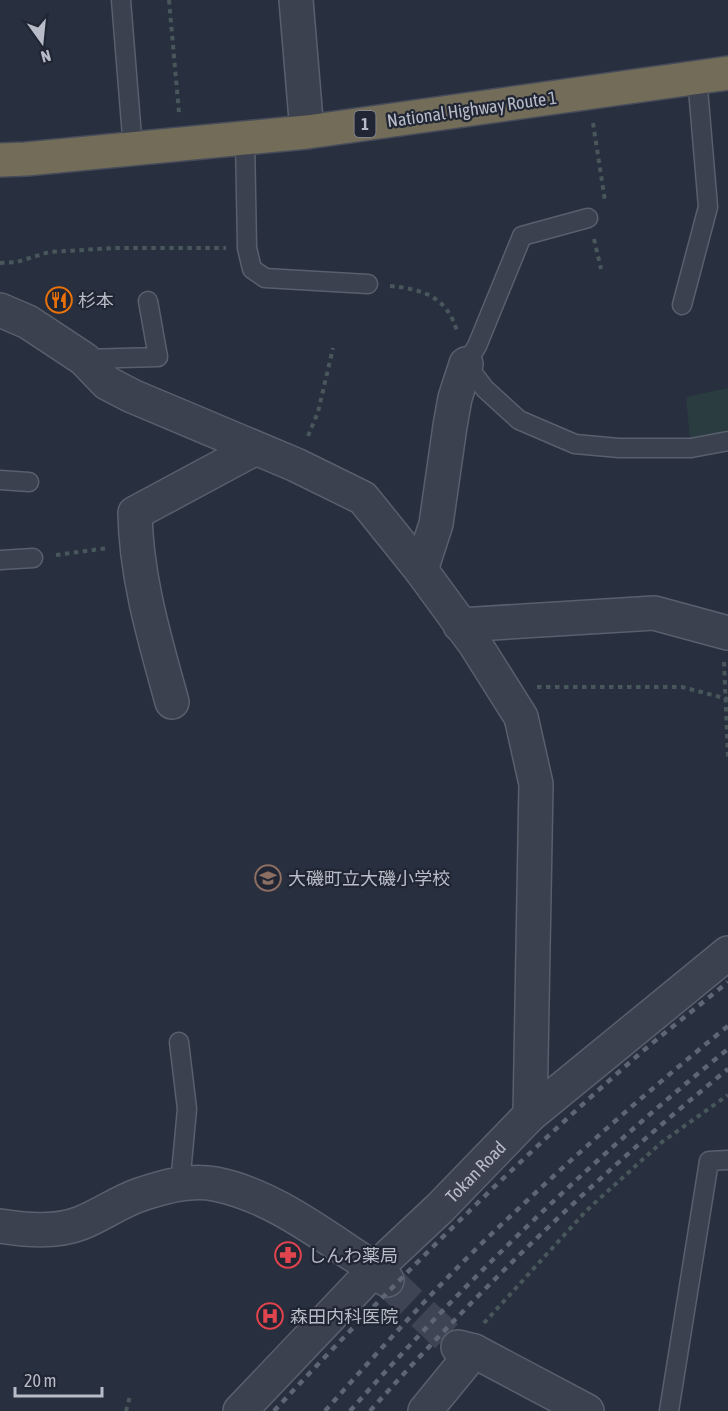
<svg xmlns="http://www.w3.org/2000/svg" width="728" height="1411" font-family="'Asap Condensed','Noto Sans JP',sans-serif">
	<rect width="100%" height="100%" fill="#282f3e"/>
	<!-- green -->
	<polygon fill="#2a3c40" points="728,388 728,441 691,448 686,397"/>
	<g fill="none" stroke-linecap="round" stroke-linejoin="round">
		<!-- street-tunnel -->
		<polyline stroke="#3e4453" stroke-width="33" stroke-dasharray="33 16" stroke-linecap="butt" points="387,1280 458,1347"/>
		<!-- lane casing -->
		<g stroke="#595f6c" stroke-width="21">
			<g id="lane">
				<polyline points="121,0 133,149"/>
				<polyline points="245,138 247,248 252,269 265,278 368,284"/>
				<polyline points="588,218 522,236 477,346 466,364 485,389 519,420 575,444 619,448 691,448 728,441"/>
				<polyline points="682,305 708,207 697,77"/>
				<polyline points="84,359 158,357 148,301"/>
				<polyline points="0,480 29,482"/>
				<polyline points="0,560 33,558"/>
				<polyline points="179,1042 187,1109 180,1184"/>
				<polyline points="669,1411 709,1161 728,1160"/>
			</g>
		</g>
		<!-- street casing -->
		<g stroke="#595f6c" stroke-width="36">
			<g id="street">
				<polyline points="296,0 307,132"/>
				<polyline points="0,310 28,322 84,359 107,383 132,396 296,465 363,498 421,570 475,644 521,717 536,784 530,1115"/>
				<polyline points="421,570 436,524 450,426 455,398 466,364"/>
				<polyline points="460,625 654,613 728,633"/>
				<path d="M 172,702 C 155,640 136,578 135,513 L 254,449"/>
				<path d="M 0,1226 C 26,1230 56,1233 81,1223 C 101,1215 119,1202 139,1195 C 162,1187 190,1179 215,1184 C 273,1195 326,1238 375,1269 L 387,1280"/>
				<polyline points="458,1347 474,1351 587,1411"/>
				<path id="s1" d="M 240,1411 L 375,1269 L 440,1208 L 530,1115 L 728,953"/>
				<polyline points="425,1411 474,1351"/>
			</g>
		</g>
		<!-- highway casing -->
		<g stroke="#464c59" stroke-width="36">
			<polyline id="highway" points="0,160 26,159 307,132 728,73"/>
		</g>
		<!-- path -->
		<g stroke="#48575c" stroke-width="4" stroke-dasharray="4.5 4.5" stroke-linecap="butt">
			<polyline points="169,0 179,113"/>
			<polyline points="593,123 605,201"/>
			<polyline points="594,239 601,269"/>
			<polyline points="0,263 17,262 49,252 115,248 226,248"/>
			<path d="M 390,286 C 423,289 447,297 457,331"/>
			<polyline points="308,436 318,412 333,348"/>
			<polyline points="56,555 108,548"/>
			<polyline points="724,662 728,757"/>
			<polyline points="537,687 682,687 728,699"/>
			<polyline points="484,1323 587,1210 662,1142 728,1095"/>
			<polyline points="126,1411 130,1396"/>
		</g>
		<!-- lane -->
		<use href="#lane" stroke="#3b414e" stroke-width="18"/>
		<!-- street -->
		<use href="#street" stroke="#3b414e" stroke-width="33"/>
		<!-- highway -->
		<use href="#highway" stroke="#736c59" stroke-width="33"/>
		<!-- rail -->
		<g stroke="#5e6574" stroke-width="4.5" stroke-dasharray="6 6" stroke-linecap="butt">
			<path d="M 274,1411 C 387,1290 504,1173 629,1063 C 661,1035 695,1009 728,982"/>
			<path d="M 325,1411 C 386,1343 448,1273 516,1211 C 584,1147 655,1085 728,1026"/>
			<path d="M 350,1411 C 466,1280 592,1159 728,1049"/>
			<path d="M 370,1411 C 480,1288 600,1173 728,1069"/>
		</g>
	</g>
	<!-- icons -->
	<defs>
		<g id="restaurant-ring" transform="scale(1.35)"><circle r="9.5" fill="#202633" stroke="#e8710a" stroke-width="1.5"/><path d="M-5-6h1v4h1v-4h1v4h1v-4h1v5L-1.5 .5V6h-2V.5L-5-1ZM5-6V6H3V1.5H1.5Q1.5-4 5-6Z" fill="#e8710a"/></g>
		<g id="school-ring" transform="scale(1.35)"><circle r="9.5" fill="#202633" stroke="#8d6e63" stroke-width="1.5"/><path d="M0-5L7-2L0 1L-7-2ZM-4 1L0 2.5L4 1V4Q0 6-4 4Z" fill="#8d6e63"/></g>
		<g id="pharmacy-ring" transform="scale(1.35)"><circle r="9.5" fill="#202633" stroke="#e0444e" stroke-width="1.5"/><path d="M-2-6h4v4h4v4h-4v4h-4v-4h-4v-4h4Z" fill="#e0444e"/></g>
		<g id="hospital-ring" transform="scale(1.35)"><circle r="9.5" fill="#202633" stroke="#e0444e" stroke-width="1.5"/><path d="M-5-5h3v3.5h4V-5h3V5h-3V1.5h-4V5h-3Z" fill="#e0444e"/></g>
	</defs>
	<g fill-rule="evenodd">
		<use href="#restaurant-ring" x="59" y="300"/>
		<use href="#school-ring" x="268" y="878"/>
		<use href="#pharmacy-ring" x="288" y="1255"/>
		<use href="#hospital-ring" x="270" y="1316"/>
	</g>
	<g text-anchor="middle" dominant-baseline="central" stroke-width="4.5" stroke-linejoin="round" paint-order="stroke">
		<!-- shield labels -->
		<rect fill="#202633" stroke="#8a8f9c" stroke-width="1.5" x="354.5" y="111" width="21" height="26" rx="4.5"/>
		<g font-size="16" font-weight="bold" fill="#b8bcc9">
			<text x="365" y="124">1</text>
		</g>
		<!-- street labels -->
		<g font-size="18" fill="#b8bcc9" stroke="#202633">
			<text transform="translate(472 109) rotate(-8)">National Highway Route 1</text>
			<text stroke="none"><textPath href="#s1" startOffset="336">Tokan Road</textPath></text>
		</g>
		<!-- poi labels -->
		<g font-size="18" fill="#b8bcc9" stroke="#202633" text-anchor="start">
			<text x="78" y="300">杉本</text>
			<text x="288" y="878">大磯町立大磯小学校</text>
			<text x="308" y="1255">しんわ薬局</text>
			<text x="290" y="1316">森田内科医院</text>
		</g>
	</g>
	<!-- north arrow -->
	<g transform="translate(42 42) rotate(165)" stroke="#202633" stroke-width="4.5" paint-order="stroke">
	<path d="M0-4.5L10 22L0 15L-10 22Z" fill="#b8bcc9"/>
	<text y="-9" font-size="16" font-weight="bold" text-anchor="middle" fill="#b8bcc9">N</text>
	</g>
	<!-- scale -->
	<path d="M15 1387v9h87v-9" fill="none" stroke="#b8bcc9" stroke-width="3"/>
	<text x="24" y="1387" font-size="18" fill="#b8bcc9" stroke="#202633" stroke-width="4.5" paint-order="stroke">20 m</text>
</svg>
